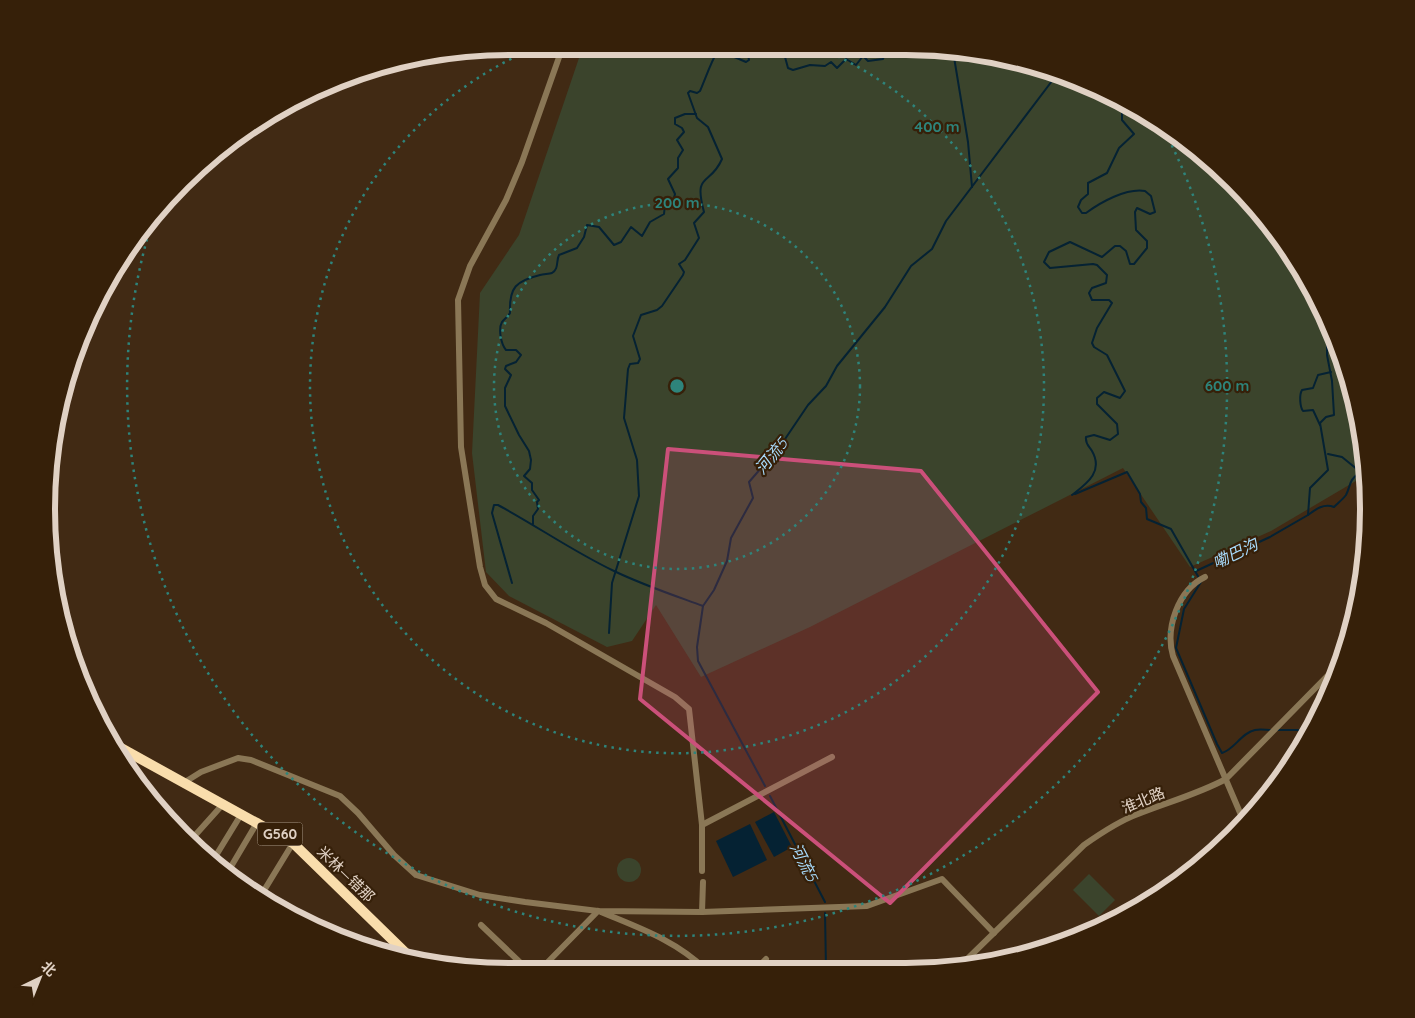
<svg xmlns="http://www.w3.org/2000/svg" width="1415" height="1018" font-family="Quicksand,'Noto Sans SC',sans-serif">
	<rect width="100%" height="100%" fill="#412a14"/>
	<!-- green -->
	<g fill="#3b442c">
		<polygon points="587,46 906,46 997,55 1138,108 1254,204 1307,278 1344,361 1365,449 1366,475 1271,531 1190,567 1123,468 810,627 701,677 656,605 632,641 607,647 509,596 486,572 472,453 480,293 519,235 580,55"/>
		<circle cx="629" cy="870" r="12"/>
		<polygon points="1089,874 1115,900 1099,916 1073,890"/>
	</g>
	<!-- water -->
	<g fill="#052233">
		<polygon points="774,812 792,847 774,857 755,822"/>
		<polygon points="750,824 767,860 733,877 716,841"/>
	</g>
	<g fill="none" stroke-linecap="round" stroke-linejoin="round">
		<!-- stream -->
		<g stroke="#052233" stroke-width="2">
			<polyline points="769,46 785,57 788,68 793,70 810,65 825,66 831,62 837,68 846,59 856,65 863,56 868,61 883,59 886,50 897,54 899,51 894,46"/>
			<polyline points="953,51 968,142 972,187"/>
			<path d="M 1320,425 L 1313,410 L 1303,411 C 1300,407 1299,395 1302,390 L 1313,388 L 1318,375 L 1331,372"/>
			<polyline points="1328,454 1342,457 1358,470 1365,468"/>
			<polyline points="1075,494 1127,472 1140,494 1141,502 1146,508 1147,519 1171,529 1199,578"/>
			<path d="M 1072,495 C 1086,484 1104,472 1092,451 C 1089,446 1085,444 1086,437 L 1094,435 L 1110,440 L 1118,434 L 1117,424 L 1097,404 L 1097,398 L 1104,392 L 1120,398 L 1125,391 L 1107,355 L 1094,347 L 1092,343 L 1097,328 L 1112,303 L 1109,300 L 1092,300 L 1089,293 L 1092,288 L 1106,283 L 1107,275 L 1097,265 L 1093,264 L 1050,268 L 1044,262 L 1049,252 L 1070,242 L 1102,257 L 1115,246 L 1120,246 L 1126,251 L 1130,264 L 1134,264 L 1147,248 L 1147,241 L 1136,230 L 1135,212 L 1137,208 L 1150,214 L 1155,212 L 1151,196 L 1145,191 C 1126,188 1101,202 1086,213 L 1082,213 L 1078,207 L 1081,200 L 1088,194 L 1088,183 L 1107,173 L 1119,148 L 1134,134 L 1122,120 L 1122,103"/>
			<path d="M 1308,515 C 1316,509 1324,503 1334,507 C 1338,503 1343,499 1346,495 C 1351,485 1349,480 1358,474 L 1358,470"/>
			<path d="M 533,524 L 533,516 L 538,509 L 537,502 L 539,500 L 532,490 L 532,483 L 524,476 L 530,469 L 531,460 L 529,451 L 519,435 L 505,406 L 505,388 L 511,375 L 505,369 L 506,366 L 516,362 L 521,355 L 516,350 L 506,350 C 501,344 498,329 502,322 C 504,319 508,317 510,313 C 509,287 516,281 540,275 C 544,274 549,274 552,273 C 559,269 556,261 559,255 L 577,248 L 584,237 L 587,225 L 599,227 L 614,245 L 621,242 L 631,227 L 642,236 L 650,222 L 664,214 L 665,204 L 674,198 L 675,194 L 668,179 L 678,168 L 678,158 L 683,150 L 677,140 L 684,132 L 682,128 L 675,124 L 675,118 L 685,114 L 696,114"/>
			<polyline points="1196,571 1270,537 1308,515 1310,488 1328,470 1320,423 1326,417 1334,415 1332,381 1327,355 1327,331 1321,309"/>
			<path d="M 1201,582 L 1184,609 L 1176,648 L 1217,744 L 1222,753 C 1235,749 1241,733 1255,730 C 1260,729 1266,730 1272,730"/>
			<path d="M 512,583 L 492,513 L 494,505 L 498,505 C 537,526 574,552 614,571 C 643,585 673,595 703,606"/>
			<path d="M 609,633 L 612,583 L 639,496 L 637,460 L 624,418 L 628,369 L 630,364 L 638,363 L 640,359 L 633,336 L 641,315 L 657,310 L 662,306 L 683,275 L 684,272 L 679,264 L 685,260 L 699,238 L 694,223 L 704,212 C 693,171 710,187 722,159 L 708,127 L 697,118 L 688,93 L 690,91 L 697,93 L 700,91 C 706,77 711,62 718,50 L 746,62 L 749,60 L 747,50 L 758,46"/>
			<polyline points="1277,730 1298,730 1306,738"/>
			<polyline points="765,786 698,661 697,647 703,606 714,590 727,561 731,538 753,498 749,482 781,445 808,405 826,386 837,366 885,307 911,266 932,249 946,221 1055,77"/>
			<polyline points="770,796 825,902"/>
			<polyline points="825,913 826,969"/>
		</g>
		<!-- minor -->
		<g stroke="#8a7756" stroke-width="6">
			<polyline points="563,46 522,162 506,200 470,266 458,300 461,447 480,567 485,585 496,599 546,623 675,697 689,709 702,825"/>
			<path d="M 1205,577 C 1178,590 1165,628 1173,656 L 1244,822"/>
			<polyline points="185,782 201,772 238,758 251,760 340,796 358,813 394,855 416,875 480,895 525,902 598,911 702,912 867,906 942,879 994,933"/>
			<polyline points="190,841 224,803"/>
			<polyline points="212,862 242,813"/>
			<polyline points="702,871 702,825 832,757"/>
			<polyline points="226,875 258,821"/>
			<polyline points="260,897 293,843"/>
			<path d="M 601,912 C 639,928 675,940 705,969"/>
			<polyline points="702,912 703,882"/>
			<polyline points="481,925 528,970"/>
			<path d="M 958,968 L 1084,845 C 1101,833 1119,821 1138,814 C 1168,802 1198,794 1226,779 L 1340,663"/>
			<polyline points="756,969 766,959"/>
			<polyline points="540,970 598,911"/>
		</g>
		<!-- highway -->
		<polyline stroke="#f9ddac" stroke-width="10" points="119,747 293,843 413,960"/>
	</g>
	<!-- marked area -->
	<path fill="#cb507a" fill-opacity="0.2" stroke="#cb507a" stroke-width="4" stroke-linejoin="round" d="M 668,449 L 921,471 L 1098,692 L 890,903 L 640,699 Z"/>
	<!-- distance rings -->
	<g fill="none" stroke="#2e847b" stroke-width="2.5" stroke-dasharray="2.5 5">
		<circle cx="677" cy="386" r="183"/>
		<path d="M817 47A367 367 0 1 1 537 47"/>
		<path d="M1165 132A550 550 0 1 1 154 216"/>
	</g>
	<g text-anchor="middle" dominant-baseline="central" stroke-width="4.5" stroke-linejoin="round" paint-order="stroke">
		<!-- shield labels -->
		<rect fill="#362009" stroke="#ad9c8c" stroke-width="1" x="257.5" y="822.5" width="45" height="23" rx="4"/>
		<g font-size="14" font-weight="bold" fill="#e0d1c4">
			<text x="280" y="834">G560</text>
		</g>
		<!-- street labels -->
		<g font-size="15" fill="#e0d1c4" stroke="#362009">
			<text transform="translate(1143 800) rotate(-22)">淮北路</text>
			<text transform="translate(346 874) rotate(44)">米林—错那</text>
		</g>
		<!-- water labels -->
		<g font-size="16" font-style="italic" fill="#a8dbfc" stroke="#362009">
			<text transform="translate(771 456) rotate(-51)">河流5</text>
			<text transform="translate(1235 553) rotate(-26)">嘞巴沟</text>
			<text transform="translate(804 862) rotate(63)">河流5</text>
		</g>
	</g>
	<!-- crop -->
	<path d="M0 0H1415V1018H0ZM509 55H906A454 454 0 0 1 1360 509V509A454 454 0 0 1 906 963H509A454 454 0 0 1 55 509V509A454 454 0 0 1 509 55Z" fill="#362009" fill-rule="evenodd"/>
	<path fill="none" stroke="#e0d1c4" stroke-width="6" d="M509 55H906A454 454 0 0 1 1360 509V509A454 454 0 0 1 906 963H509A454 454 0 0 1 55 509V509A454 454 0 0 1 509 55Z"/>
	<circle cx="677" cy="386" r="8" fill="#2e847b" stroke="#362009" stroke-width="2.5"/>
	<g font-size="15" text-anchor="middle" font-weight="bold" fill="#2e847b" stroke="#362009" stroke-width="4.5" stroke-linejoin="round" paint-order="stroke">
		<text x="937" y="132">400 m</text>
		<text x="677" y="208">200 m</text>
		<text x="1227" y="391">600 m</text>
	</g>
	<!-- north arrow -->
	<g transform="translate(40 978) rotate(43)" stroke="#362009" stroke-width="4" paint-order="stroke">
	<path d="M0-4L9 19L0 12L-9 19Z" fill="#e0d1c4"/>
	<text y="-8" font-size="14" font-weight="bold" text-anchor="middle" fill="#e0d1c4">北</text>
	</g>
</svg>
